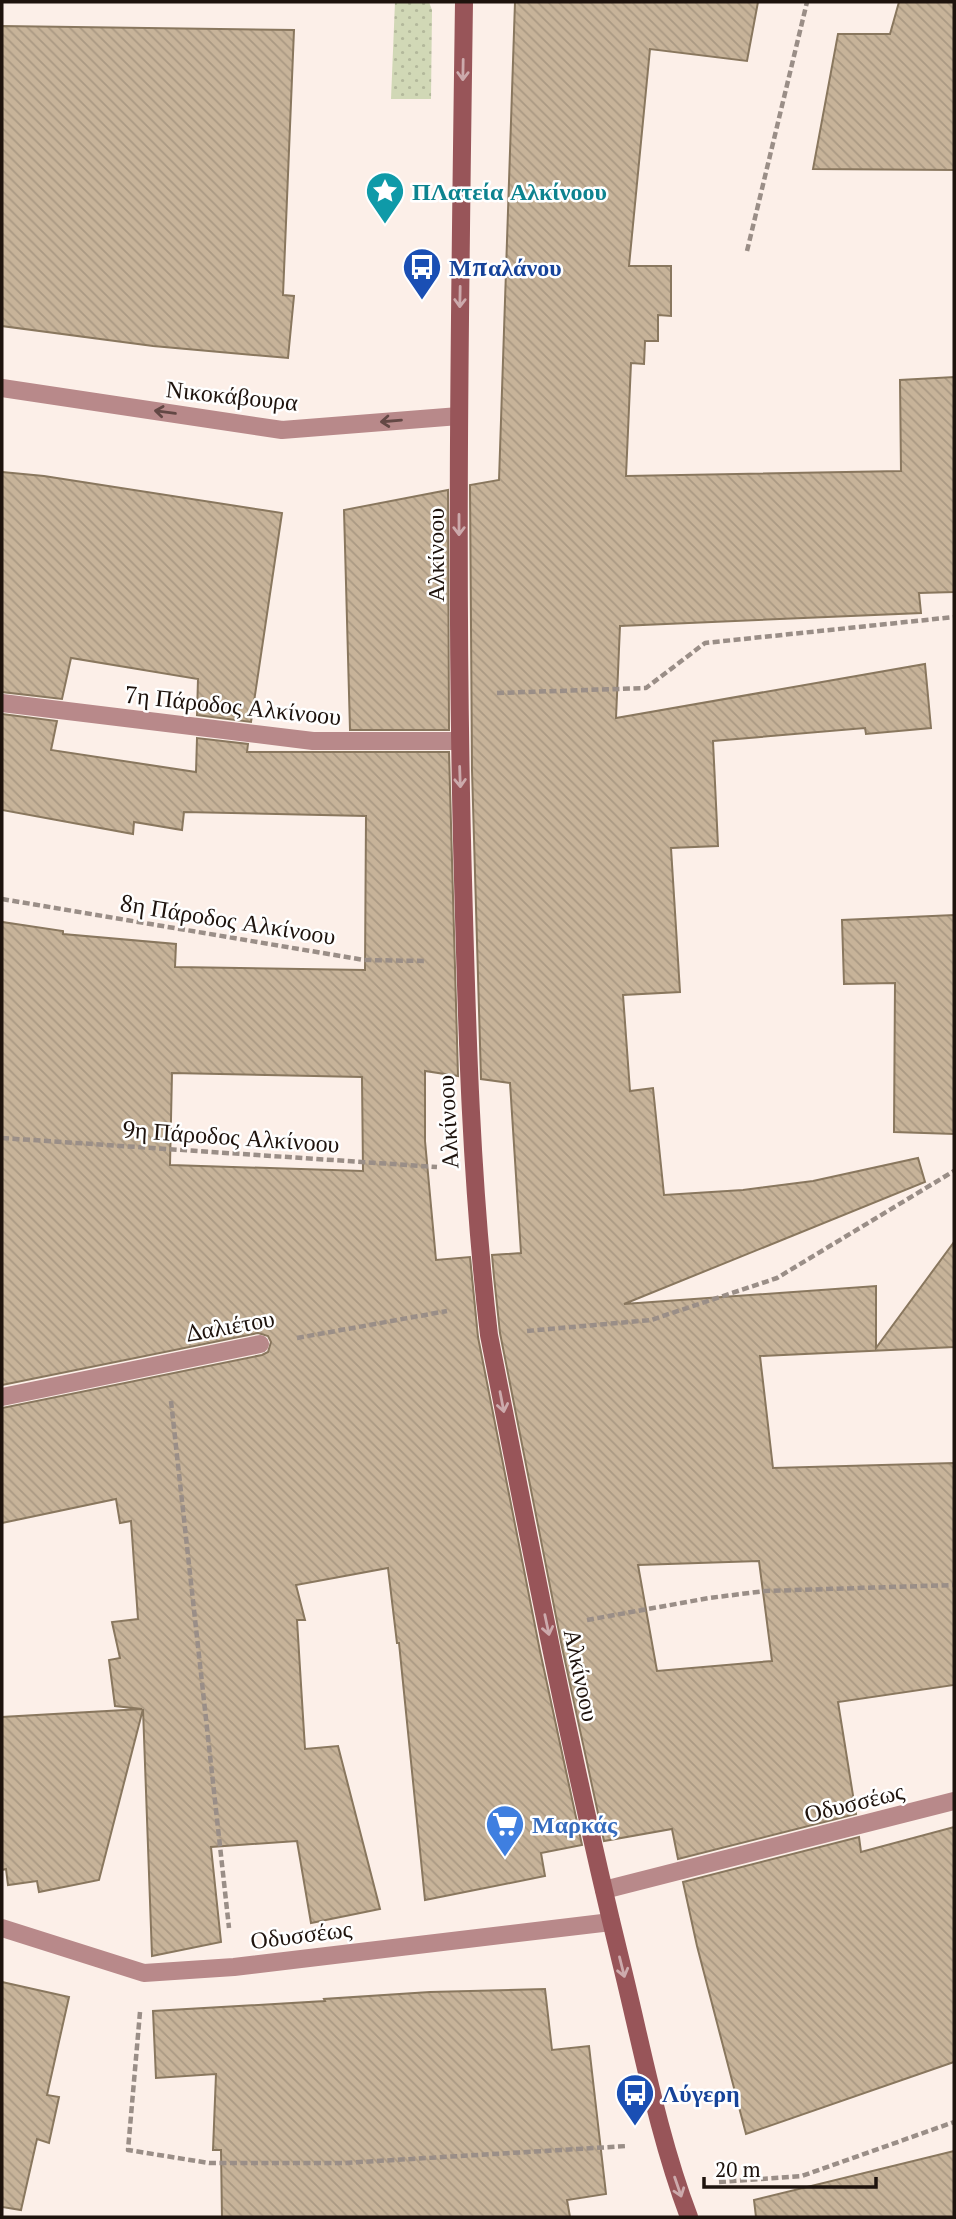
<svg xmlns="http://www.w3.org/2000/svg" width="956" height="2219" font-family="'PT Serif',serif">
	<defs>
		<pattern id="green-dots" width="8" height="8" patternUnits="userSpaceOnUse" patternTransform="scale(1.75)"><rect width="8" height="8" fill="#d1d8b6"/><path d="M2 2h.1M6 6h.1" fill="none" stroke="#b3b89b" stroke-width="1.8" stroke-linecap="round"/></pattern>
		<pattern id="building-back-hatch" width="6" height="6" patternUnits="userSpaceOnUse" patternTransform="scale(1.75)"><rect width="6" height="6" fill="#c7b399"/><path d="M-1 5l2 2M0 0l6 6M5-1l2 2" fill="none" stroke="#aa9983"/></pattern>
	</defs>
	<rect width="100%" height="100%" fill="#fcefe8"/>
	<!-- green -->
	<polygon fill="url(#green-dots)" points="395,2 429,2 432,10 431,99 391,99"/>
	<!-- building -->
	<g fill="url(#building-back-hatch)" stroke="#89775e" stroke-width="2" fill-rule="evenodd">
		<path d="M 515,2 L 758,2 L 747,61 L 650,49 L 629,266 L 671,266 L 671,316 L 658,315 L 658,341 L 645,341 L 644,364 L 631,363 L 626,476 L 901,471 L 900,380 L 954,377 L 954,592 L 919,593 L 921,613 L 620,626 L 616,718 L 925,664 L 931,728 L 866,734 L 865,728 L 713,741 L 718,846 L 671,848 L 680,992 L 623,995 L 630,1091 L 653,1088 L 664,1195 L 743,1190 L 813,1181 L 918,1158 L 925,1182 L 624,1304 L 876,1286 L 876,1348 L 954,1242 L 954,1347 L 760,1356 L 773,1468 L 954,1463 L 954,1685 L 838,1702 L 856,1814 L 678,1859 L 672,1829 L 604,1841 L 562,1647 L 500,1333 L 494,1277 L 492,1255 L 521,1253 L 510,1083 L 481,1079 L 472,770 L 470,485 L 499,480 ZM 759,1561 L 772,1661 L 657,1671 L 638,1565 Z"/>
		<polygon points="899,2 954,2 954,170 813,169 838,34 890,34"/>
		<polygon points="2,26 294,30 283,295 294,296 288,358 153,346 2,326"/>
		<polygon points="2,472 44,476 282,513 251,722 197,715 198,679 71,658 62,699 2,692"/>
		<polygon points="448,490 449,730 350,730 344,510"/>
		<path d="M 2,714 L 57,721 L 51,750 L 196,772 L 197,738 L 248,744 L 247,752 L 449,752 L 458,1076 L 425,1071 L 425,1141 L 436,1260 L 470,1257 L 478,1337 L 540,1651 L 582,1845 L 541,1853 L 545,1876 L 425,1900 L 399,1643 L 397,1643 L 388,1568 L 296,1585 L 305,1620 L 297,1620 L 305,1749 L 338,1746 L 380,1909 L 311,1923 L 297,1841 L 211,1847 L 221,1942 L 152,1956 L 143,1709 L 99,1880 L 39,1892 L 37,1881 L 8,1885 L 6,1869 L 2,1870 L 2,1717 L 142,1709 L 115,1706 L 109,1660 L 120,1658 L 112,1622 L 138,1619 L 131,1521 L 120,1523 L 116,1499 L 2,1523 L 2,1408 L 262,1355 L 268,1352 L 271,1342 L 268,1336 L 258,1333 L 2,1385 L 2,922 L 63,931 L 63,934 L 176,944 L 175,967 L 365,970 L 366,816 L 184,812 L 182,830 L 134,822 L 133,834 L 2,810 ZM 172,1073 L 362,1077 L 363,1171 L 170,1165 Z"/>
		<polygon points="954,915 954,1134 894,1132 895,983 844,984 842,920"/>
		<polygon points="954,1827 954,2062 746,2134 697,1946 683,1882 859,1837 861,1852"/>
		<polygon points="2,1982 69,1997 47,2095 59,2097 49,2143 37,2139 21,2210 2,2207"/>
		<polygon points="545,1989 552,2050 589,2046 606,2194 567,2200 570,2217 222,2217 221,2150 213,2150 216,2074 156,2078 153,2011 325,2001 324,1999 430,1992"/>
		<polygon points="954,2151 954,2217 756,2217 754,2200"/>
	</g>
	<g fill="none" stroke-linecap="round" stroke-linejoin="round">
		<!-- path -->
		<g stroke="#9a8e87" stroke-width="4.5" stroke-dasharray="7 3.5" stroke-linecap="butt">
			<polyline points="747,251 807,2"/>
			<polyline points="497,693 646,688 705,643 954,617"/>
			<polyline points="2,899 364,960 426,961"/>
			<polyline points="2,1138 437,1167"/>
			<polyline points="527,1331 651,1320 777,1278 954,1171"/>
			<polyline points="297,1338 447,1311"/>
			<polyline points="171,1401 229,1928"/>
			<polyline points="587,1620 709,1598 765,1591 954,1585"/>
			<polyline points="140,2012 128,2150 209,2163 344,2163 627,2146"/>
			<polyline points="719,2182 802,2176 954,2122"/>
		</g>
		<!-- lane -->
		<g stroke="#b8898a" stroke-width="18">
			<polyline points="604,1890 954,1801"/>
			<polyline points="2,1928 144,1973 234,1967 611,1922"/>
		</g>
		<!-- street -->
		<g stroke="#b8898a" stroke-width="18">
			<polyline points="2,388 282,430 459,416"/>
			<polyline points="2,703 313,741 459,741"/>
			<polyline points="2,1397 260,1344"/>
		</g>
		<!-- secondary -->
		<path stroke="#985559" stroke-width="18" d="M 464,2 C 460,294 455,587 463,880 C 467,1032 471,1184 489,1335 C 530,1544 570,1754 621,1962 C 642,2047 658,2135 689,2217"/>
	</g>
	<!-- one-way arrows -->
	<defs><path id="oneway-shaft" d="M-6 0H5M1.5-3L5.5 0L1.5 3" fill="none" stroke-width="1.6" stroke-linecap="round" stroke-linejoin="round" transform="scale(1.75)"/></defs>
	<g stroke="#ccaaac">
		<use href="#oneway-shaft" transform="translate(463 70) rotate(91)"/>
		<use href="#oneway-shaft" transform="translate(460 297) rotate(91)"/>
		<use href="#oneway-shaft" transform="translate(459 525) rotate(90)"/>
		<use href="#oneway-shaft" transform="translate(460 777) rotate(88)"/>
		<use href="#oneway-shaft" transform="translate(502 1402) rotate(79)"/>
		<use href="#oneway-shaft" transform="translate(547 1625) rotate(78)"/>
		<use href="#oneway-shaft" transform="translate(622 1967) rotate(76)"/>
		<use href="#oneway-shaft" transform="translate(678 2187) rotate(71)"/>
	</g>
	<g stroke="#634845">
		<use href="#oneway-shaft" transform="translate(165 412) rotate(-172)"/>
		<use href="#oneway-shaft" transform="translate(391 421) rotate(175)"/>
	</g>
	<!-- icons -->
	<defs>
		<g id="sight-pin" transform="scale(2.0125)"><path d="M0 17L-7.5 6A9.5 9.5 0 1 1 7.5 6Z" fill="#0f9aa8" stroke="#fff"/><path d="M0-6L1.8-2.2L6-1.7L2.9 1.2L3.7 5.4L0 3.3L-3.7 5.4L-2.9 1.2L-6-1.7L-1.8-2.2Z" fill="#fff"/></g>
		<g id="bus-pin" transform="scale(2.0125)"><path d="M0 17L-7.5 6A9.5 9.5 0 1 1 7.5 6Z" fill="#1a4fb4" stroke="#fff"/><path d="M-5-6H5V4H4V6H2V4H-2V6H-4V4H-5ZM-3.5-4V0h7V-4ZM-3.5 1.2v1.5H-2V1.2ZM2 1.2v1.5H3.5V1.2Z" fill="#fff"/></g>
		<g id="supermarket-pin" transform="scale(2.0125)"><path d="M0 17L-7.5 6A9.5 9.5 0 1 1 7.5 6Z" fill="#3f7fe0" stroke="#fff"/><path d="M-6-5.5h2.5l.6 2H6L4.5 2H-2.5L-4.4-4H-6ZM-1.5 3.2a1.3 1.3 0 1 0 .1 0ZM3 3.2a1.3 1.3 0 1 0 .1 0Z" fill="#fff"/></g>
	</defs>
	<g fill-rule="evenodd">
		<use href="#sight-pin" x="385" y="191"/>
		<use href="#bus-pin" x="422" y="267"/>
		<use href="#supermarket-pin" x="505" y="1824"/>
		<use href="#bus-pin" x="635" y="2093"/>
	</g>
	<g text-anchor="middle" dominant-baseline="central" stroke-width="5" stroke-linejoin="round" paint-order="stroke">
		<!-- culture labels -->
		<g font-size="24" font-weight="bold" fill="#0d838f" stroke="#fff" text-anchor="start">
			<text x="412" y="191">ΠΛατεία Αλκίνοου</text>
		</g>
		<!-- transit labels -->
		<g font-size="24" font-weight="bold" fill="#164399" stroke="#fff" text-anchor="start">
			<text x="449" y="267">Μπαλάνου</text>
			<text x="662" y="2093">Λύγερη</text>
		</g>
		<!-- street labels -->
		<g font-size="24" fill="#1e130d" stroke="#fff">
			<text transform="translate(232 395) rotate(6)">Νικοκάβουρα</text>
			<text transform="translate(435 555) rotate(-90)">Αλκίνοου</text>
			<text transform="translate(233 705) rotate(6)">7η Πάροδος Αλκίνοου</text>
			<text transform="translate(228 919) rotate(9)">8η Πάροδος Αλκίνοου</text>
			<text transform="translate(447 1122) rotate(-93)">Αλκίνοου</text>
			<text transform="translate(231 1136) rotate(4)">9η Πάροδος Αλκίνοου</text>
			<text transform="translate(230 1325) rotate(-10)">Δαλιέτου</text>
			<text transform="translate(582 1675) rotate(78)">Αλκίνοου</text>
			<text transform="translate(854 1802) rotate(-14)">Οδυσσέως</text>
			<text transform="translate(301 1934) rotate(-7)">Οδυσσέως</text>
		</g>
		<!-- shop labels -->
		<g font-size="24" font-weight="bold" fill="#366cbe" stroke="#fff" text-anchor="start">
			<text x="532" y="1824">Μαρκάς</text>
		</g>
	</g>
	<!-- border -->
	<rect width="956" height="2219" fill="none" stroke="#1e130d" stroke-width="7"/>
	<!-- scale -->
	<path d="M704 2177v10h172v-10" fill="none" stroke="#1e130d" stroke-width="3.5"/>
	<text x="715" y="2177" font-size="21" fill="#1e130d" stroke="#ffffff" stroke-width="5" paint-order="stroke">20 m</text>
</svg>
